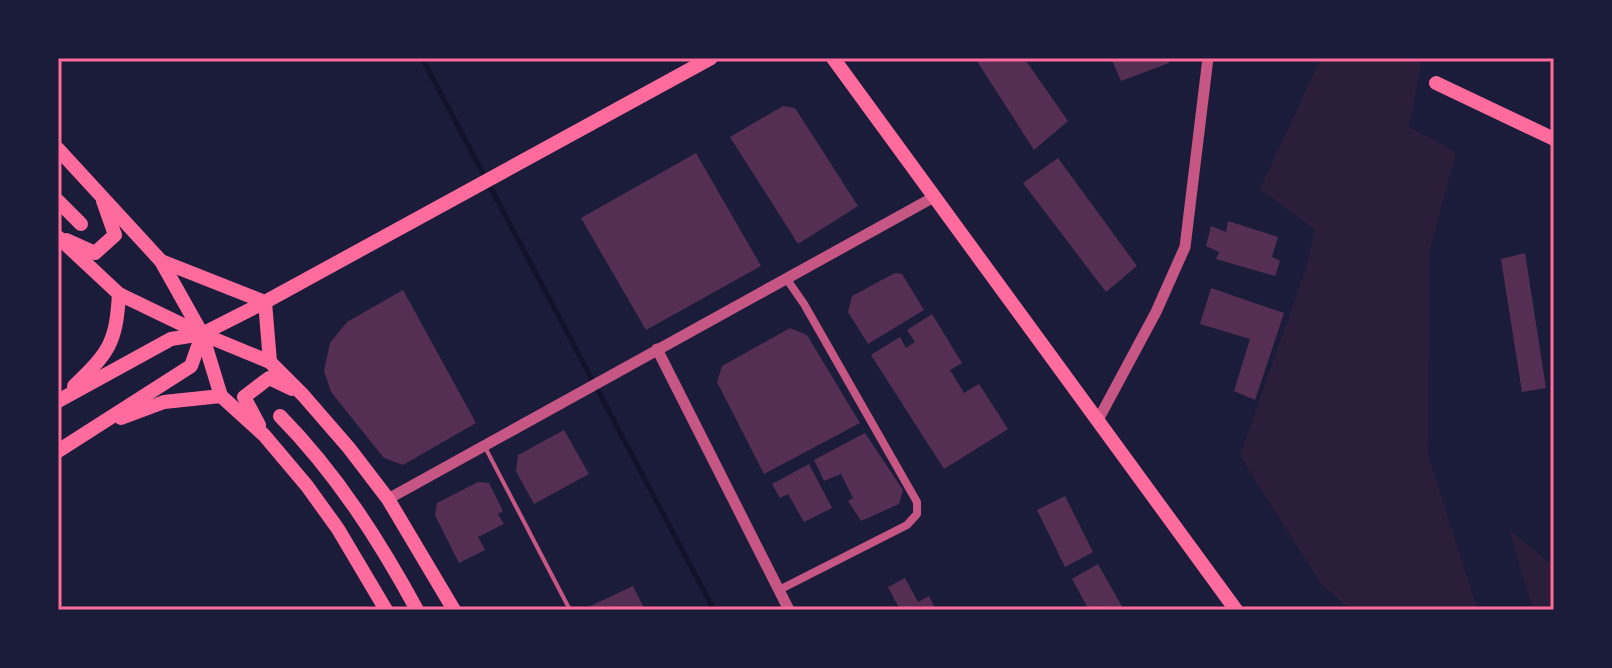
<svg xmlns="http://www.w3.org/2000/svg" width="1612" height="668" font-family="'Public Sans',sans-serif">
	<rect width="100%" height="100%" fill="#1b1b3a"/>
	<!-- green -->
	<g fill="#2a1e3b">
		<polygon points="1321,58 1422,58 1409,127 1456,152 1429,253 1428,456 1478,610 1351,610 1321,584 1240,456 1306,268 1315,230 1260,189"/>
		<polygon points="1509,530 1554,566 1554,610 1533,610"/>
	</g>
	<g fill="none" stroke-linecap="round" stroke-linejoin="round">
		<!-- stream -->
		<polyline stroke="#12122b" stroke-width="5" points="422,58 714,610"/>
	</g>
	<!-- building -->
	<g fill="#542f53">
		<polygon points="975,58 1024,58 1068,121 1034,150"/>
		<polygon points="1111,58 1168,58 1169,63 1121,81"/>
		<polygon points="783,106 795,108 858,206 798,244 730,137"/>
		<polygon points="696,153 761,266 646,330 581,218"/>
		<polygon points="1058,158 1137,266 1106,292 1023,183"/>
		<polygon points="1228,221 1278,237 1272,257 1280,261 1275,276 1216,259 1219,252 1206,246 1211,226 1226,232"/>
		<polygon points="1525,253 1546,388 1522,392 1501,259"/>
		<polygon points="895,273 902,274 924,310 868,344 848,312 852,296"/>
		<polygon points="1211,288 1284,313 1255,400 1234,391 1250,339 1200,324"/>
		<polygon points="403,290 476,423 403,465 384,458 331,392 324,371 330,343 347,322"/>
		<polygon points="932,314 962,363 950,370 964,393 979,384 1008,429 944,469 871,355 900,337 906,348 915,342 907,330"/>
		<polygon points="790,328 807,335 860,423 764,474 717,382 722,366"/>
		<polygon points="564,430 589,474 534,504 516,471 518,455"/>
		<polygon points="865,433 903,490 899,504 861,521 848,501 853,498 841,474 824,481 814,460"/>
		<polygon points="809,464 832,508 804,522 788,494 780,498 772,484"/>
		<polygon points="478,482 489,483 503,511 498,514 504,524 478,537 485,550 459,563 435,515 437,503"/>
		<polygon points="1065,496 1093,552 1065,567 1037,510"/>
		<polygon points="1098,564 1124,610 1089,610 1072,579"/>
		<polygon points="905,578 918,602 929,596 936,610 900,610 888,587"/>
		<polygon points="633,586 645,610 590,610 588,607"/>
	</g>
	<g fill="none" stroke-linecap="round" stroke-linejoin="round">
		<!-- service -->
		<polyline stroke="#c65784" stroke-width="4" points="486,449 570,610"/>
		<!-- minor -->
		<polyline stroke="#c65784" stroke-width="8" points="779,590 907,525 917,514 917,502 804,304 786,278"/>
		<!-- tertiary -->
		<g stroke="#c65784" stroke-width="11">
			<polyline points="657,349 789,610"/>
			<polyline points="1098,420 1156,312 1185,247 1208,58"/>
			<polyline points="388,499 934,197"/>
		</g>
		<!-- primary -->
		<g stroke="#ff6b9d" stroke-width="14">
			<polyline points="833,58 1236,610"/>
			<polyline points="1436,83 1554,139"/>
			<polyline points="58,149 161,261 202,334 221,396 264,435 307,486 338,529 386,610"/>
			<polyline points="58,201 81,224"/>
			<polyline points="58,237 119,294 202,334 270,362 303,395 349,448 388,499 454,610"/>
			<polyline points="66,240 95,253 115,235 103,201"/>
			<polyline points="161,261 265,302 270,362"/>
			<path d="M 74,386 C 109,352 116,344 119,294"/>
			<polyline points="58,401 171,339 202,334 265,302 711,58"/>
			<path d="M 280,416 C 336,473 379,540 417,610"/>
			<polyline points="121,418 164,402 221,396"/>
			<polyline points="259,425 244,397 269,378 292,389"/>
			<polyline points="58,451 191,366 202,335"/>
		</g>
	</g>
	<!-- border -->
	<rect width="1612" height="668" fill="none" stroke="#1b1b3a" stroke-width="120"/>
	<rect x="60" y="60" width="1492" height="548" fill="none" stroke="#ff6b9d" stroke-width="3"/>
</svg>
